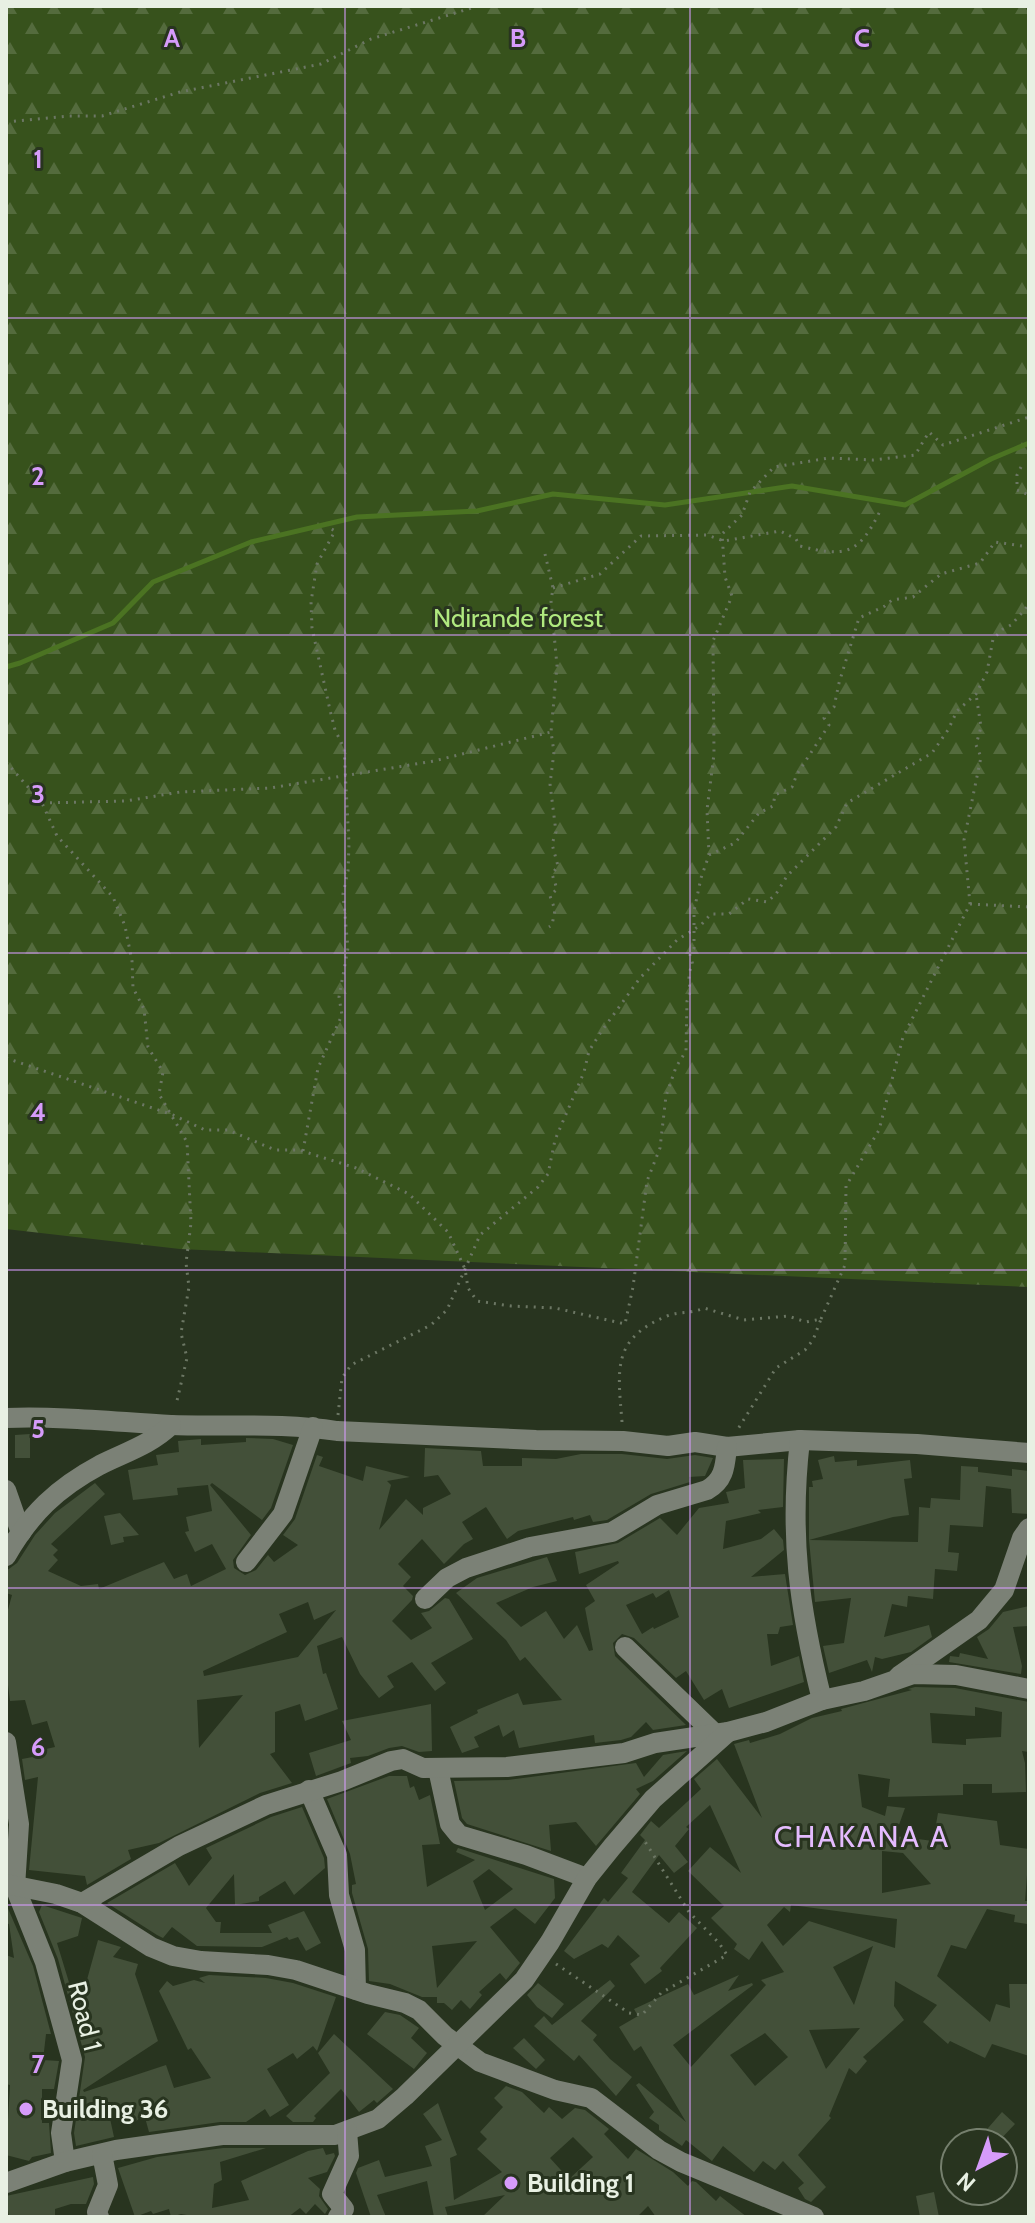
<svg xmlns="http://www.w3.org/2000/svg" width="1035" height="2223" font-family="Cabin,sans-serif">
	<defs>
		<pattern id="forest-firs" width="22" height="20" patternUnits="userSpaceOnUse" patternTransform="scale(2)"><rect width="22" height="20" fill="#37521c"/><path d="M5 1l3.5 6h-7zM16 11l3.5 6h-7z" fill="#546b3d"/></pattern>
	</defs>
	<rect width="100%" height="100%" fill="#28341f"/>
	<!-- forest -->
	<polygon fill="url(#forest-firs)" points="6,6 1029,6 1029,1287 180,1249 6,1229"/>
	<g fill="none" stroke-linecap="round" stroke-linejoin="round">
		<!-- stream -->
		<polyline stroke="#4b7322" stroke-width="5" points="6,667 20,663 113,623 153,582 251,542 357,517 477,511 553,494 665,505 792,486 905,505 991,459 1029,443"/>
	</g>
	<!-- building -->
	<g fill="#435039" fill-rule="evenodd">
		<polygon points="30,1434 30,1458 15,1458 15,1435"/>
		<path d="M 246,1438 L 273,1439 L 293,1445 L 271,1508 L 262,1520 L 212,1483 L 210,1485 L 251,1535 L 233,1560 L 234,1568 L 245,1575 L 256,1570 L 268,1555 L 274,1562 L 298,1545 L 283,1535 L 295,1519 L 317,1455 L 323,1457 L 319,1466 L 363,1481 L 366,1466 L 410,1477 L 387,1481 L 391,1485 L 379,1530 L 406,1499 L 423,1515 L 423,1508 L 451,1494 L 438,1475 L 424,1477 L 425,1448 L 481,1451 L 483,1466 L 522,1466 L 522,1458 L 556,1459 L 581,1454 L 622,1454 L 667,1459 L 695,1455 L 713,1458 L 705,1476 L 689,1477 L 690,1482 L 651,1494 L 607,1520 L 593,1522 L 590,1515 L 574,1520 L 573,1517 L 518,1531 L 507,1539 L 486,1507 L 462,1522 L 473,1539 L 464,1544 L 444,1564 L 422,1539 L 398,1564 L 411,1577 L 403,1586 L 413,1596 L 412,1600 L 392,1621 L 411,1640 L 432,1628 L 421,1613 L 429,1611 L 445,1598 L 449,1599 L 473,1639 L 431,1663 L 446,1683 L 435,1691 L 412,1662 L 387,1676 L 394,1687 L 379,1698 L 360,1674 L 342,1637 L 317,1646 L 323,1674 L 326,1673 L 338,1709 L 305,1721 L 300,1704 L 275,1712 L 275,1752 L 270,1754 L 292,1783 L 260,1793 L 159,1843 L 128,1850 L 131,1859 L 87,1885 L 85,1876 L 29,1870 L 38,1777 L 25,1780 L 22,1759 L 38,1756 L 37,1751 L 55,1747 L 47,1721 L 32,1725 L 25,1700 L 10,1701 L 8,1685 L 6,1685 L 6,1617 L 12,1595 L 6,1593 L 6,1571 L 17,1563 L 35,1535 L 55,1513 L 95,1483 L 105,1494 L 51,1544 L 58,1550 L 53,1555 L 58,1560 L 48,1571 L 81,1586 L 98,1584 L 99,1589 L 164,1562 L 174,1579 L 187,1574 L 191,1586 L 226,1569 L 212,1544 L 195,1552 L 185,1532 L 189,1531 L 186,1517 L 212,1511 L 208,1485 L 177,1488 L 178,1495 L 133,1500 L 128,1470 L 158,1465 L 156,1455 L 179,1452 L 178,1441 L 201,1439 L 201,1445 L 246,1442 ZM 308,1602 L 314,1620 L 336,1610 L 298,1657 L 204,1676 L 203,1671 L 287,1632 L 279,1614 ZM 243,1695 L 199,1748 L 197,1700 Z"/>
		<polygon points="834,1456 835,1462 857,1460 857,1466 910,1460 912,1478 904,1479 909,1515 893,1517 809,1540 809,1487 813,1487 812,1481 823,1479 818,1460"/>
		<path d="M 784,1459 L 783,1507 L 758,1510 L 761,1513 L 726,1521 L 723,1549 L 761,1539 L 774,1529 L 783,1540 L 784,1550 L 751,1577 L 785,1574 L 793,1625 L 780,1627 L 778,1634 L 767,1634 L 771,1666 L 799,1656 L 804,1682 L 729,1708 L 722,1689 L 704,1700 L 686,1671 L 676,1678 L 634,1638 L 622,1634 L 613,1643 L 615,1656 L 686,1725 L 653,1730 L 646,1722 L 631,1737 L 621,1740 L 595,1743 L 594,1735 L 519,1748 L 514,1730 L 503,1737 L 499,1725 L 474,1737 L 479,1747 L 462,1753 L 450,1727 L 478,1713 L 477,1710 L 518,1693 L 523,1705 L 562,1700 L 525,1657 L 520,1661 L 506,1640 L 456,1593 L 477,1578 L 547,1557 L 557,1581 L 533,1587 L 496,1603 L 521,1627 L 546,1611 L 564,1639 L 577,1625 L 589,1651 L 593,1650 L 585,1608 L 595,1601 L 586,1585 L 619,1563 L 618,1561 L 579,1574 L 575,1552 L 618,1543 L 660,1518 L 677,1535 L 699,1508 L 729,1503 L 726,1492 L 745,1488 L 743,1460 ZM 669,1590 L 679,1617 L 654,1629 L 653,1627 L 642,1634 L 626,1605 L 653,1593 L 656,1598 Z"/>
		<polygon points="961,1466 978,1467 978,1472 1012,1476 1012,1469 1029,1471 1029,1514 1012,1513 1011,1489 986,1486 983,1527 950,1525 948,1552 959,1553 957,1571 935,1569 933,1599 908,1596 907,1607 892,1604 884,1637 929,1625 932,1637 911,1652 882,1659 875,1657 872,1672 867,1660 829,1673 823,1646 844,1643 851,1598 815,1602 809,1540 918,1542 919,1507 930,1508 931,1498 960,1500"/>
		<polygon points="120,1513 139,1535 123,1537 124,1542 111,1545 104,1516"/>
		<polygon points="1029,1606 1029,1626 1013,1627 1022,1666 1021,1674 949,1662 950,1656 959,1657 960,1653 988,1659 977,1637 989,1629 1003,1612"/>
		<path d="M 915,1687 L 955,1688 L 1029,1702 L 1029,1752 L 1022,1751 L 1025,1763 L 1026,1792 L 992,1793 L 992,1784 L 963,1784 L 963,1795 L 888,1797 L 890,1779 L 858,1774 L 862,1807 L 885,1816 L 887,1806 L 905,1808 L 895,1836 L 933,1841 L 938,1813 L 997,1821 L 1000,1845 L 1029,1849 L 1025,1901 L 1029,1901 L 1027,1924 L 1014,1922 L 1015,1915 L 987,1909 L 966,1949 L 951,1945 L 937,1976 L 990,2022 L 996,2004 L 1010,2008 L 1009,1984 L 1029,1984 L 1029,2056 L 992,2044 L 985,2058 L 950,2041 L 948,2044 L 923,2022 L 937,2005 L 895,1981 L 894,2006 L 904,2020 L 863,2057 L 867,2061 L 856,2074 L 849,2068 L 829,2116 L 831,2118 L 798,2155 L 826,2187 L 811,2202 L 805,2199 L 798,2188 L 804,2183 L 783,2161 L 775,2170 L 763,2161 L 754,2172 L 723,2146 L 712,2161 L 686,2140 L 682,2146 L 659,2130 L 659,2125 L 649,2118 L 654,2112 L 636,2085 L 639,2083 L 686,2122 L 641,2046 L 634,2051 L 619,2027 L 638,2016 L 634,2009 L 688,1984 L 694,1995 L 739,1975 L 728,1991 L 752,1983 L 753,1985 L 673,2045 L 691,2067 L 766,1985 L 761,1980 L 784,1972 L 762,1941 L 749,1960 L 734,1949 L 737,1944 L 711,1918 L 724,1906 L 688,1871 L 710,1847 L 741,1873 L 710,1805 L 686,1827 L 689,1829 L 675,1846 L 688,1862 L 674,1873 L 659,1855 L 632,1892 L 669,1923 L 679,1912 L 697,1928 L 660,1968 L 662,1971 L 645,1984 L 630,1964 L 640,1956 L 618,1935 L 608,1948 L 602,1944 L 574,1959 L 564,1951 L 604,1898 L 608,1902 L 628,1878 L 621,1873 L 645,1840 L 640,1835 L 651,1821 L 659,1828 L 701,1789 L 694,1779 L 717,1759 L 762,1818 L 734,1744 L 749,1740 L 750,1743 L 780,1734 L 812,1718 L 842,1711 L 841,1709 L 912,1690 L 908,1689 ZM 975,1707 L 1002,1712 L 1001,1737 L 966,1739 L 966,1745 L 932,1743 L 930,1713 L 975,1716 ZM 882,1851 L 903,1853 L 931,1884 L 882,1893 ZM 791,1905 L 897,1919 L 895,1948 L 809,1921 L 783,1946 L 767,1925 L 784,1907 L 790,1912 ZM 873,1946 L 854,2005 L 833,1967 ZM 860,2028 L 826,2069 L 809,2030 ZM 765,2033 L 788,2057 L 755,2086 L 730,2055 Z"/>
		<polygon points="431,1704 432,1751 419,1752 402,1746 389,1748 368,1756 350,1758 351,1763 316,1776 309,1753 351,1740 342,1721"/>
		<polygon points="687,1751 653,1781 636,1789 640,1794 596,1846 576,1822 549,1825 551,1851 467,1824 462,1818 454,1781 508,1780 636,1763 644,1777 663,1755"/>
		<path d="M 389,1776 L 407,1776 L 410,1788 L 414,1786 L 419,1800 L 430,1795 L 440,1844 L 422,1845 L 427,1887 L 475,1860 L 456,1852 L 458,1848 L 554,1879 L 555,1898 L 535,1924 L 515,1908 L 490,1927 L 520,1963 L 506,1980 L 500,1973 L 479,1992 L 482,1995 L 470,2009 L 461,2000 L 452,2010 L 444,2003 L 437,2003 L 437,1997 L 422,1997 L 390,1984 L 369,1981 L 368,1949 L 352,1893 L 352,1885 L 356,1884 L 350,1854 L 327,1799 ZM 489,1869 L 513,1889 L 485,1910 L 473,1881 ZM 477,1941 L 437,1988 L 432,1946 Z"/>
		<polygon points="302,1807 324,1858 325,1868 294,1895 285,1881 259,1897 259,1901 235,1905 234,1874 206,1908 216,1922 221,1922 220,1933 272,1933 268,1925 304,1911 321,1943 306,1951 298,1937 289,1940 287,1937 262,1947 197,1946 172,1927 163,1938 157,1935 107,1903 175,1863 189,1886 212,1858 206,1848 271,1817"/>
		<polygon points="6,1904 33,1966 51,2034 46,2034 43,2060 59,2061 54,2089 42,2089 42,2123 49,2123 51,2153 32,2157 29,2161 6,2155 10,2085 6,2084 6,1955 14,1958 9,1924 6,1923"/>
		<polygon points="42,1905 82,1918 78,1936 57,1943 78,2012 98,1940 121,1947 113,1957 138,1964 135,1974 158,2041 83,2090 84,2092 166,2065 174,2088 211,2078 191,2048 188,2050 159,1991 167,1981 173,1986 194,1980 205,1983 199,1978 209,1975 266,1978 293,1983 336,1997 317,2051 313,2046 297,2059 293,2053 267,2069 289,2105 270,2117 265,2109 246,2122 220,2122 149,2132 144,2114 130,2127 106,2100 114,2137 76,2146 74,2133 85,2057 58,1959 39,1912"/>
		<polygon points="610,1980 615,1986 581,2021 597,2035 593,2040 610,2059 632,2077 616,2096 579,2055 574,2061 534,2026 544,2016 552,2025"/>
		<polygon points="538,1983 564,2004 552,2018 537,2007 527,1995"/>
		<polygon points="385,2012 400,2015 419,2028 411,2038 427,2053 414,2069 367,2034"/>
		<polygon points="334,2034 393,2089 377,2103 374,2100 359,2112 341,2089 314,2116 316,2118 313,2122 293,2122 286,2116 330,2073 318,2053"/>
		<polygon points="524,2038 545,2060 536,2069 513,2048"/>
		<path d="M 506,2086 L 522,2092 L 544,2113 L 549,2107 L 562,2119 L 575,2108 L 585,2110 L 609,2129 L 604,2134 L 628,2159 L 636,2149 L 673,2172 L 688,2186 L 692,2181 L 696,2182 L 716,2201 L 720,2196 L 747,2217 L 656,2217 L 648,2206 L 637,2217 L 482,2217 L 505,2195 L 445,2207 L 448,2217 L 434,2217 L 427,2181 L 377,2195 L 386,2217 L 371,2217 L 356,2173 L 358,2168 L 379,2160 L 385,2177 L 432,2166 L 425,2146 L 442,2140 L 423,2114 L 438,2103 L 457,2155 L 450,2158 L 454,2200 L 502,2172 L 477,2149 L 487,2139 L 480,2132 L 503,2107 L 494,2098 ZM 573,2137 L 593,2157 L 569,2179 L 550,2158 Z"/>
		<polygon points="1002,2112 1015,2124 997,2143 975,2143"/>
		<polygon points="223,2148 266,2148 220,2162 222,2180 214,2184 212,2208 249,2200 241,2181 308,2151 323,2148 326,2155 334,2153 335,2156 327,2172 308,2178 320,2189 319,2196 328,2209 325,2214 315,2204 306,2214 300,2208 288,2217 198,2217 181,2214 171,2217 169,2209 153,2214 151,2211 135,2217 118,2168 157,2157"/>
		<polygon points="93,2177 94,2184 86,2204 71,2204 55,2209 55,2217 9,2217 6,2196"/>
		<polygon points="934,2192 939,2217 920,2217 916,2196"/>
	</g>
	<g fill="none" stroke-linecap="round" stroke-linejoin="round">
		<!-- path -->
		<g stroke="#6c7764" stroke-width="3" stroke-dasharray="2 6" stroke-linecap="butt">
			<polyline points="6,122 69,116 102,116 180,92 321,64 371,39 478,6"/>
			<polyline points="1021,467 1017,475 1017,490 1029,495"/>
			<polyline points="545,554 553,588 551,601 557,666 551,732 554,752 550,784 556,832 552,844 558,866 552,874 557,889 550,896 555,910 552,925 549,927"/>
			<path d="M 553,588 L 600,574 L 641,536 L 707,535 L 724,541 L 780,531 L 796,539 L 800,546 C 846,558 859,554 880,511"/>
			<polyline points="6,762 42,803 57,836 113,897 125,926 132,961 133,988 144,1009 148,1047 163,1072 159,1094 187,1142 191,1223 186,1263 189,1287 181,1333 187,1358 176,1405"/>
			<polyline points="42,803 126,801 180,792 270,788 434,761 551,732"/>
			<polyline points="709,855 735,843 759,813 773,806 775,795 792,787 797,774 829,725 824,718 834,707 839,683 859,618 885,606 892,600 913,597 941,574 980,563 995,542 1029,547"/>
			<polyline points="970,904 1029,907"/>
			<path d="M 6,1058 L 173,1115 L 205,1130 L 228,1130 L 275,1150 L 299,1150 L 356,1168 L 409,1194 L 448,1232 L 465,1269 L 468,1288 L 477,1301 L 511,1306 L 555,1308 L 625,1324 L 633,1287 L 647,1181 L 660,1148 L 666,1096 L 676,1067 L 686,1051 L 687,1001 C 694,987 684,977 693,965 L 690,955 L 694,948 L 694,911 L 701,878 L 709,855 L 707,810 L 714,754 L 713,641 L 732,596 L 725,577 L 722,534 L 742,515 L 750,492 L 774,467 L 829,458 L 873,460 L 915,455 L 929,432 L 943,445 L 1029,417"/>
			<polyline points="303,1151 318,1068 342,1015 339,997 348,948 343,894 348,871 349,844 344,748 335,730 330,710 312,628 311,602 317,564 335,531 328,527"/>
			<polyline points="821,1319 845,1265 846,1186 879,1130 903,1037 970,904 964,840 981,757 976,745 981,727 976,694"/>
			<polyline points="338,1415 342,1378 351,1365 431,1325 447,1310 480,1235 538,1187 548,1174 555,1140 584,1072 589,1051 601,1032 640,978 677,940 701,925 711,914 729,914 748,899 767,902 776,894 787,876 836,827 847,803 932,753 948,730 957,711 976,694 987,672 993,639 1003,629 1011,625 1028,606 1029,600"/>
			<path d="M 622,1422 C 618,1370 611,1339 667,1316 C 679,1311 691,1314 704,1308 L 744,1320 L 788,1316 L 806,1322 L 821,1319 L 813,1340 L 805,1350 L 776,1368 L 738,1429"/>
			<polyline points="556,1964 629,2013 642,2015 661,1993 727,1955 719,1943 689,1912 644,1840"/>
		</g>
		<!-- minor -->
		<g stroke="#7b8176" stroke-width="20">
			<path d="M 6,1418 C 62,1416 116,1422 171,1425 C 226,1427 282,1422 337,1431 L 536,1440 L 623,1441 L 668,1446 L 695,1442 L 727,1447 L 800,1440 L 917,1444 L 1029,1453"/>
			<path d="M 800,1440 C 789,1535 799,1608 822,1700"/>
			<polyline points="6,1490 21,1533"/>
			<path d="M 6,1556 C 30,1514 57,1488 100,1465 C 126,1452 150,1445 171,1425"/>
			<polyline points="246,1562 283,1514 313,1427"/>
			<path d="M 425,1599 L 447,1578 L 466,1568 L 530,1547 L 612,1532 L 657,1505 L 707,1490 C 725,1480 725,1465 727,1447"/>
			<polyline points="625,1647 713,1732"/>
			<polyline points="899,1676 979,1620 1004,1590 1022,1538 1029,1528"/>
			<polyline points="6,1742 19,1824 15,1887 45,1962 72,2060 61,2133 65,2162"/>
			<polyline points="438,1769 450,1824 459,1835 526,1855 587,1878"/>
			<polyline points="309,1790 337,1855 339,1895 355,1950 356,1990"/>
			<polyline points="6,1884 56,1894 82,1903 151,1947 173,1956 201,1961 268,1965 296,1970 368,1994 405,2003 419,2010 445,2036 480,2062 555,2090 591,2098 659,2150 681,2162 814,2217"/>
			<polyline points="82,1903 179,1846 266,1805 342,1781 391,1761 403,1759 423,1768 507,1767 624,1753 655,1743 728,1732 766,1722 822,1700 864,1691 913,1674 956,1675 1029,1689"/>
			<polyline points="6,2183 65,2162 116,2150 222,2135 335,2135 378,2119 405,2096 524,1980 550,1942 587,1878 612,1847 653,1799 728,1732"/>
			<polyline points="99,2217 97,2212 108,2185 102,2154"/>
			<polyline points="338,2217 344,2209 332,2194 349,2156 347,2131"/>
		</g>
	</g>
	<!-- grid -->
	<path fill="none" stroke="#d69bfa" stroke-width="2" stroke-opacity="0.55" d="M 345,6 L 345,2217M 690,6 L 690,2217M 6,318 L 1029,318M 6,635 L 1029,635M 6,953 L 1029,953M 6,1270 L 1029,1270M 6,1588 L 1029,1588M 6,1905 L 1029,1905"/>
	<!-- markers -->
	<g fill="#d69bfa" stroke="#28341f" stroke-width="3">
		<circle cx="26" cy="2109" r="8"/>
		<circle cx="511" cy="2183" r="8"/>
	</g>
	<g text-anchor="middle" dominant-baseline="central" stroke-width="6" stroke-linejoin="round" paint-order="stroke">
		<!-- park labels -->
		<g font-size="26" fill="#b0e97f" stroke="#28341f">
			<text x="518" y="618">Ndirande forest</text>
		</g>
		<!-- street labels -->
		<g font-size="26" fill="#e8f0e3" stroke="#28341f">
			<text transform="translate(85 2016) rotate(76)">Road 1</text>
		</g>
		<!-- poi labels -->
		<g font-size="26" font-weight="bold" fill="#e8f0e3" stroke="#28341f" text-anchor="start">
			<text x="42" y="2109">Building 36</text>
			<text x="527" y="2183">Building 1</text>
		</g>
		<!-- quarter labels -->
		<g font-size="30" letter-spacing="2" fill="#e4bbfe" stroke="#28341f">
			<text x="862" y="1836">CHAKANA A</text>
		</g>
	</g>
	<g font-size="26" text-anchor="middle" font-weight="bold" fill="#d69bfa" stroke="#28341f" stroke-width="6" stroke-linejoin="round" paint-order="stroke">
		<text x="172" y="47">A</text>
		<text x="518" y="47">B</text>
		<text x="862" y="47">C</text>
		<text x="38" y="168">1</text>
		<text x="38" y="485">2</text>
		<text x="38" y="803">3</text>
		<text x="38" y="1121">4</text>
		<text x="38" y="1438">5</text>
		<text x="38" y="1756">6</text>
		<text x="38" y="2073">7</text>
	</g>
	<!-- border -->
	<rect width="1035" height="2223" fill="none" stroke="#e8f0e3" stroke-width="16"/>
	<!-- north arrow -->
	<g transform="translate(979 2167) rotate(221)"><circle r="38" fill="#28341f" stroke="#757f6d" stroke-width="2"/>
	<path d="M0-6L14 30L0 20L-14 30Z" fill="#d69bfa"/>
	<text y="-12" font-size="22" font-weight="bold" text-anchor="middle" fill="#e8f0e3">N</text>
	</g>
</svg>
